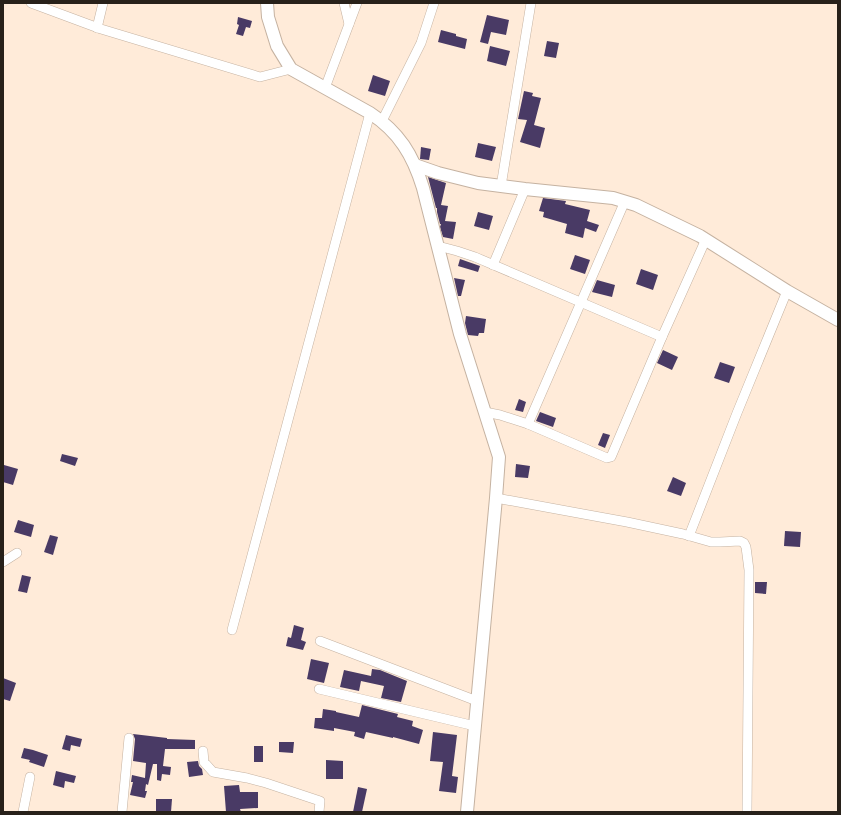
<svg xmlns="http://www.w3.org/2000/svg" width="841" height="815" font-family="'Nunito Sans',sans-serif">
	<rect width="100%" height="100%" fill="#ffebd9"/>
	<!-- building -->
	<g fill="#493a65">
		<polygon points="487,15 509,20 506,35 491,32 488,44 480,42"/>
		<polygon points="238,17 252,21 250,28 246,27 243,36 236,34 239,25 237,24"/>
		<polygon points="441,30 456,34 456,36 467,39 465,49 438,42"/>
		<polygon points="547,41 559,43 556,58 544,56"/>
		<polygon points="490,46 510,51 506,66 487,61"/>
		<polygon points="373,75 390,81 385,96 368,91"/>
		<polygon points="524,91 533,93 532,96 541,98 534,125 545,128 540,148 520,142 527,120 518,119"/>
		<polygon points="478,143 496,147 492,161 475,157"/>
		<polygon points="421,147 431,149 429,160 420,159"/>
		<polygon points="428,177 446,183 441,205 448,206 445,221 456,222 453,239 443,237 440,227 441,224 440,224 437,212 437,208 436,208"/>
		<polygon points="543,198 566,201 565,204 590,210 587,221 599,225 596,232 585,228 583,238 565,233 567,224 543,217 544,212 539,211"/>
		<polygon points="478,212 493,216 489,230 474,226"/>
		<polygon points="575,255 590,260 585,274 570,269"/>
		<polygon points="460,259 480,266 478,272 458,266"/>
		<polygon points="641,269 658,275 653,290 636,284"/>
		<polygon points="454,278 465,280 461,296 458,296"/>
		<polygon points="597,280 615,285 612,297 592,292"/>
		<polygon points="466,316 486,319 484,333 479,333 478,336 468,335 465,323"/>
		<polygon points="663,350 678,357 672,370 657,363"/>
		<polygon points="720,362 735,367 729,383 714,378"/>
		<polygon points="519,399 526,402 523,412 515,410"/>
		<polygon points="540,412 556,418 553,427 536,421"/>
		<polygon points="603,433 610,435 605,448 598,445"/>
		<polygon points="62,454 78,458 75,466 60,461"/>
		<polygon points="516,464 530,466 528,478 515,477"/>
		<polygon points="4,465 18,469 13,485 3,482 3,468"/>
		<polygon points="673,477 686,483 681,496 667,491"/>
		<polygon points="18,520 34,525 31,537 14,532"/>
		<polygon points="785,531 801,532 800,547 784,546"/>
		<polygon points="50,535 58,537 53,555 44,552"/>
		<polygon points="22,575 31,577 27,593 18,591"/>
		<polygon points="755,582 767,582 766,594 755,593"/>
		<polygon points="294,625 304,628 301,640 306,642 303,650 286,646 288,637 291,638"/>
		<polygon points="311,659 329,663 324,683 307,679"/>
		<polygon points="372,669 380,670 407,681 401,702 381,698 384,686 361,681 359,691 340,687 344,670 371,676"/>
		<polygon points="3,678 16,683 10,701 3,699"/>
		<polygon points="362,705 398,714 397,717 413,721 412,726 423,730 419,744 393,737 393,738 366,732 364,739 354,736 355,732 334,728 334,731 314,728 315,718 322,718 323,709 336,711 336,712 359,717"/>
		<polygon points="433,732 457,735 452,776 458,777 456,793 439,791 443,762 430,761"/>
		<polygon points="133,734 167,738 167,739 195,740 195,749 165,749 163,766 171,767 170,775 162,774 161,781 157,780 157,764 153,764 148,785 146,784 145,791 147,791 145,798 130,795 133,782 131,782 132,775 145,778 146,763 133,761 135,739"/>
		<polygon points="66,735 82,739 80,747 71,745 70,751 62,749"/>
		<polygon points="279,742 294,742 293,753 279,752"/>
		<rect x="254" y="746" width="9" height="16"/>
		<polygon points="24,748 33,750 48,755 44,767 29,762 30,760 21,758"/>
		<polygon points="326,760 343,761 343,779 326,779"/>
		<polygon points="198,761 199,766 202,769 203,775 189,777 187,762"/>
		<polygon points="56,771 76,776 74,783 65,781 64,788 53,785"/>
		<polygon points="239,785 240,792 258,792 258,808 240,809 241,812 226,812 224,786"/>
		<polygon points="358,787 367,789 362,812 353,812"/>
		<polygon points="156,799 172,799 171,812 156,812"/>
	</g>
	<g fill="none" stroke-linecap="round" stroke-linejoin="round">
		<!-- minor casing -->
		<g stroke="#c5b2a1" stroke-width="10">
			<g id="minor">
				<polyline points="31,3 101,29 260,77 291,69"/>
				<polyline points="344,3 349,24"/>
				<polyline points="97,28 103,3"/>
				<polyline points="325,88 357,3"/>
				<polyline points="382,121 421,43 434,3"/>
				<polyline points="501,186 531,3"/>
				<polyline points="438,246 457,251 475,257 662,337"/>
				<polyline points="493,265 525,189"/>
				<polyline points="485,412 500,415 528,424 607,458 611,457 662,337 706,239"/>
				<polyline points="528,424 625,201"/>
				<polyline points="496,498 627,522 683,534 711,542 720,542 740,541 744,543 746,547 749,570 747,812"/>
				<polyline points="689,536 737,413 787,291"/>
				<polyline points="3,562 17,553"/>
				<polyline points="232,630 370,113"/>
				<polyline points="320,641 477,701"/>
				<polyline points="319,689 475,726"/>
				<polyline points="203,751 204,762 213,772 247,778 266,783 320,801 319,812"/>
				<polyline points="23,812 30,777"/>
				<polyline points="122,812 129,738"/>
			</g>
		</g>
		<!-- tertiary casing -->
		<g stroke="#c5b2a1" stroke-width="14">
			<g id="tertiary">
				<path d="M 267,3 L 268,17 L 277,46 L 291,69 L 370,113 C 399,132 413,155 423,188 L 460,334 L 499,457 L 496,498 L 467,812"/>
				<polyline points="415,165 438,173 478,183 525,189 613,198 636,205 700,236 787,291 838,320"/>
			</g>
		</g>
		<!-- minor -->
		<use href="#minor" stroke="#fff" stroke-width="9"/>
		<!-- tertiary -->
		<use href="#tertiary" stroke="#fff" stroke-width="12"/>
	</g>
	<!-- border -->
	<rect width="841" height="815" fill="none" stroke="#28211a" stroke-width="8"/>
</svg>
